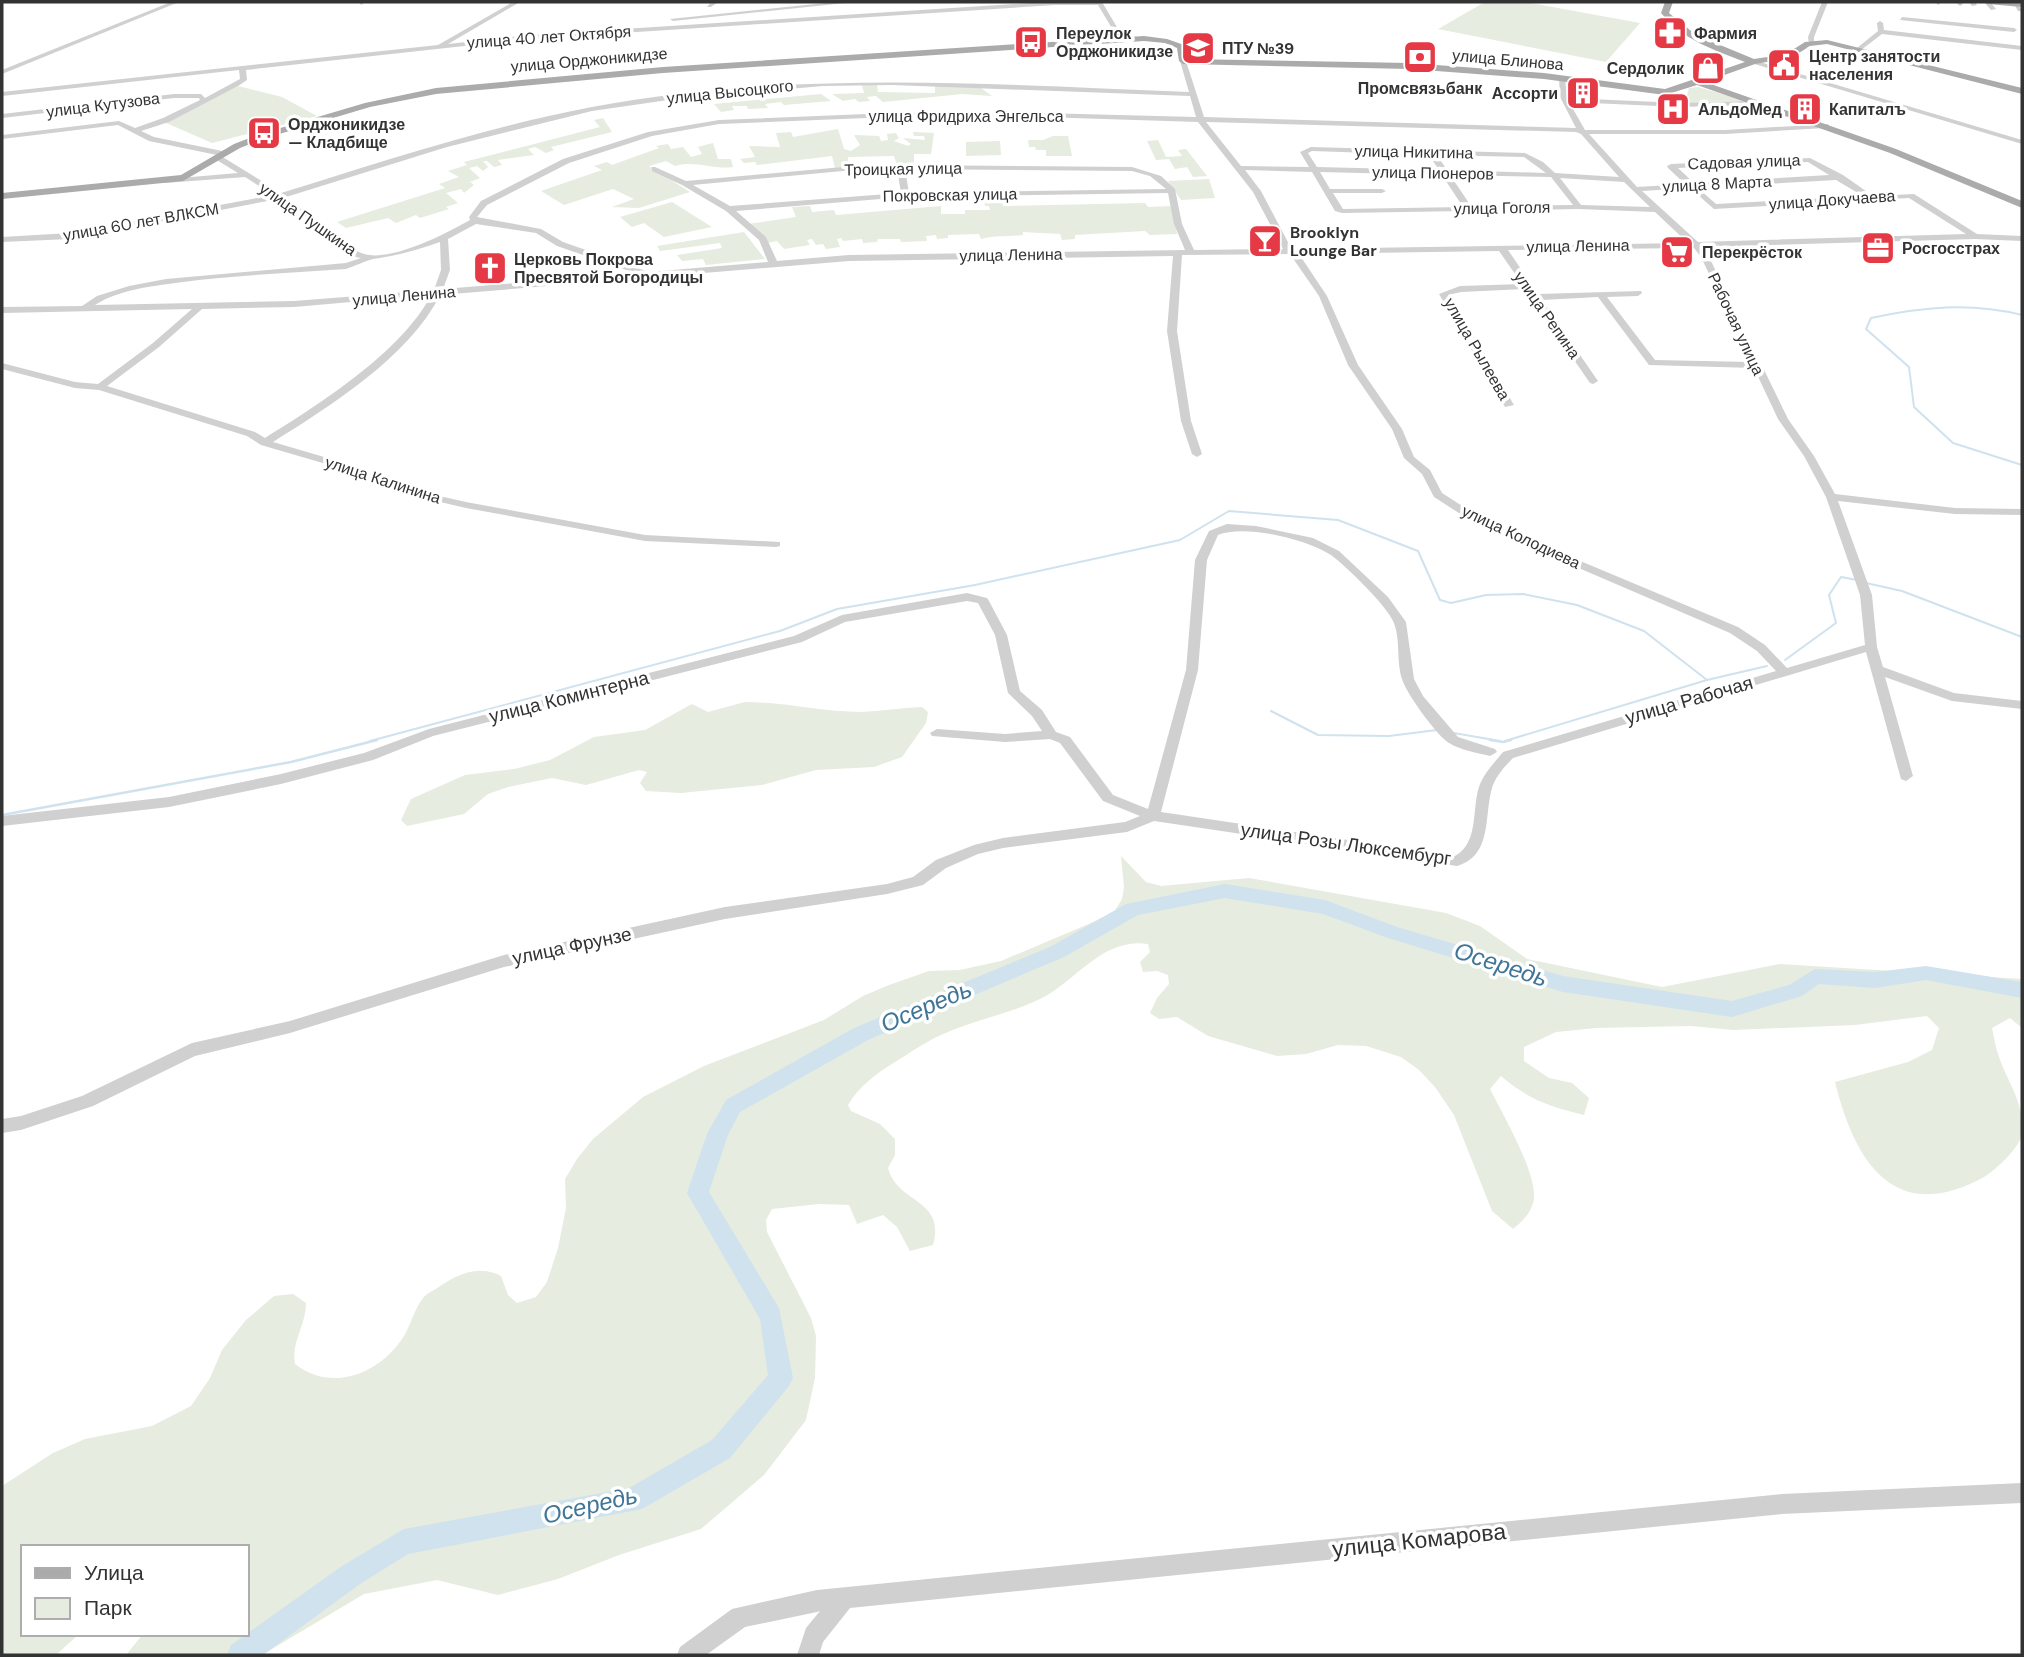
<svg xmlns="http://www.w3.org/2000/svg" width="2024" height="1657" font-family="'DM Sans',sans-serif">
	<rect width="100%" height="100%" fill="#fff"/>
	<!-- green -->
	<g fill="#e6ecdf">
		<polygon points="1485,2 1525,2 1640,23 1606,62 1438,29"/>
		<polygon points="862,85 877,85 878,92 935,93 935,86 978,86 992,96 962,94 883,102 876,96 867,97 870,101 859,102 855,99 843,101 832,94 864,93"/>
		<polygon points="238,86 282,97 317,116 212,143 164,122"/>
		<polygon points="1698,87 1749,102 1685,103 1689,88"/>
		<polygon points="821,94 831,101 784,105 781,102 765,104 768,108 748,109 747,106 732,106 734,110 721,112 714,104"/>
		<polygon points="603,118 612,132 551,147 554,150 546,153 535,147 528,149 534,155 498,160 502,165 494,167 487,161 483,161 488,167 483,171 477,166 469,168 480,178 470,182 474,185 464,193 461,189 446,193 458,203 446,207 449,209 420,218 416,215 396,223 388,218 346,228 337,222 445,188 439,184 459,177 448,171 467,165 464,162 600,127 594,120"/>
		<polygon points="838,129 844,149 851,151 860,145 854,135 879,136 881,141 888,140 887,134 896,133 899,138 894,141 908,146 911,144 903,138 925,140 924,136 914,136 913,132 934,133 931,154 914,154 914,165 897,165 894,156 848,157 848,167 835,168 832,156 757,165 755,162 744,163 740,159 755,157 749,146 780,147 776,133 791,132 793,137"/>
		<polygon points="1053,136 1068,136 1072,156 1046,156 1046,150 1036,150 1035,147 1029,147 1028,140 1043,140"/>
		<polygon points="1158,140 1166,157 1182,156 1178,150 1186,149 1207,176 1193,177 1187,167 1175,169 1169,159 1156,160 1147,141"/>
		<polygon points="1000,141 1001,155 966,156 966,142"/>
		<path d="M 713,143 L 718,159 L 731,159 L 733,167 C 714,170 694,160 675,166 L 666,161 L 649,166 L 690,192 L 639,208 L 612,207 L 634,199 L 613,189 L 564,205 L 541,191 L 602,170 L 594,166 L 607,162 L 612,165 L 659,148 L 656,146 L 668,144 L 671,149 L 683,147 L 691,157 L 702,154 L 698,147 Z"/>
		<polygon points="1209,179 1215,198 1181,200 1168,181"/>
		<path d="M 1001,196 L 1003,206 L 1145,203 L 1148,207 L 1172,206 L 1177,234 L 1150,235 L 1145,231 L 1075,235 L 1075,239 L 1062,240 L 1060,234 L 1023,232 L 1023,235 C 1008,237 997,235 981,239 L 979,234 L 948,235 L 948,238 L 937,239 L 936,235 L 926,236 L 927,241 L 901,242 L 900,239 L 878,239 L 877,242 L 863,243 L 862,239 L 843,241 L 841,238 L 837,239 L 840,247 L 826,249 L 823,244 L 816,245 L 812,239 L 807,240 L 810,245 L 784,249 L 777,241 L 762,244 L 748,224 L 796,217 L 792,207 L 810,206 L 812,212 L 834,210 L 836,215 L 941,206 L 941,214 L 965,214 L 965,210 L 990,210 L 989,206 L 985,206 L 984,197 Z"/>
		<polygon points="672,202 712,227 664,237 644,223 632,227 620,217"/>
		<polygon points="744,232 765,259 706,265 703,259 682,261 677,255 722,248 720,243 660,251 657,246"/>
		<path d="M 745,702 C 784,702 821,712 861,712 C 881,711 901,708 922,707 L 928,712 L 926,723 L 902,757 L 874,767 L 816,770 L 762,785 L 681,793 L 646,791 L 640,783 L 647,772 L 639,770 L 586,785 L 552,778 L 508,787 L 488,794 L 464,814 L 407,826 L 401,820 L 411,799 L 465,775 L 514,769 L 550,760 L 594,737 L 645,730 L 692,704 L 708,712 Z"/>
		<path d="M 1121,856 L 1146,882 L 1161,886 L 1249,878 L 1446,913 L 1480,926 L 1527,959 L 1662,987 L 1780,964 L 2022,979 L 2022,1028 L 2010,1018 L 1992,1028 C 1994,1036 1995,1046 1998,1054 C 2007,1083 2024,1099 2022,1134 C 2020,1147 1996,1170 1984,1177 C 1895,1226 1855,1163 1835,1082 L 1908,1062 L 1932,1050 L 1939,1028 L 1927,1016 L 1855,1025 L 1733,1030 L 1691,1026 L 1596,1028 L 1556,1032 L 1524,1047 L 1524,1061 L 1549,1078 L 1572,1083 L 1589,1098 L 1584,1115 C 1549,1106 1529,1100 1501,1076 L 1490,1089 C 1502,1113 1541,1179 1533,1203 C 1530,1214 1522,1222 1513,1229 L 1492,1211 L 1454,1115 L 1435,1087 L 1419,1070 L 1401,1057 L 1366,1046 L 1338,1045 L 1306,1054 L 1277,1056 L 1208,1036 L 1177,1017 L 1159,1019 L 1150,1013 L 1157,998 L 1169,984 L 1168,975 L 1157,971 L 1143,972 L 1140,962 L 1150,952 L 1148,944 C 1103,937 1077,980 1042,998 C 1010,1014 973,1020 941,1035 C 925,1042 910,1053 895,1062 C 876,1074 859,1086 848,1105 L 851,1111 L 880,1124 L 895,1139 L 895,1155 L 888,1168 C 897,1204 946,1198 933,1245 L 910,1251 L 897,1227 L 883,1215 L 857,1224 L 849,1205 L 819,1204 L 772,1209 L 766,1220 L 767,1232 L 811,1318 L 816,1336 L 815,1378 L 806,1420 L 764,1475 L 701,1529 L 619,1555 L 558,1579 L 498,1595 L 437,1580 L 364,1594 L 262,1655 L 126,1655 L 143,1634 L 247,1634 L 247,1547 L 23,1547 L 23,1634 L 79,1634 L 56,1655 L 2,1655 L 2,1486 L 53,1453 L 85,1439 L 152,1426 L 191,1406 L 210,1378 L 222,1350 L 246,1320 L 274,1296 L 293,1294 L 306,1303 C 306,1326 291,1341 295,1364 C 332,1393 380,1374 404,1336 C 411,1324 415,1308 423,1298 C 426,1294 432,1291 436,1289 C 456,1275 477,1264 501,1276 L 508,1295 L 517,1303 L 536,1297 L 547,1282 L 558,1248 L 566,1208 L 565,1179 L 577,1159 L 593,1139 L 643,1097 L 704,1066 L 824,1020 L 863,996 L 889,985 L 929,971 L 960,970 L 1001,961 L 1091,923 L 1114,912 L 1122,899 L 1124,887 Z"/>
	</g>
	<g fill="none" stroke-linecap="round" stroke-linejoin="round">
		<!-- stream-far1 -->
		<g stroke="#cfe2ee" stroke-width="2">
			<path d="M 2022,315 C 1970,302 1922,307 1871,318 L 1866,329 L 1909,367 L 1914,407 L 1953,443 L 2022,465"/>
			<polyline points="1866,583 1902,591 2022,637"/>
			<polyline points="1785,660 1836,623 1829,595 1841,577 1857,580"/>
			<polyline points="1271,711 1318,735 1389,736 1437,730"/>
			<polyline points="1454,733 1500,741"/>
			<polyline points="370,741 780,631 837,609 975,585 1180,540 1229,511 1338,520 1418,551 1440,600 1451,603 1486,595 1523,594 1577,605 1644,631 1707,680"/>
			<polyline points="1505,741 1707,680 1767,666"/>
		</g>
		<!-- stream -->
		<g stroke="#cfe2ee" stroke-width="2.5">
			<polyline points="1490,740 1503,742 1511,740"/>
			<polyline points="2,815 291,762 377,740"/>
		</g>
		<!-- river -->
		<polygon fill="#cfe2ee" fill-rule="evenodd" points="1225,884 1325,900 1397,927 1563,976 1732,1001 1789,985 1815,969 1875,972 1926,966 2022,982 2022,998 1926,980 1875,988 1819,984 1802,996 1732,1017 1563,992 1385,937 1323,914 1225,898 1138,915 1064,957 868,1040 740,1112 728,1135 709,1192 779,1308 793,1378 789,1386 730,1458 642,1509 408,1554 360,1584 263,1655 227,1655 231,1645 342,1566 404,1529 629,1488 712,1440 768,1375 760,1319 687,1193 707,1134 726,1100 854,1028 1050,947 1126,904"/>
		<!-- minor -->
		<g fill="#d0d0d0" fill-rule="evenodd">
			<polygon points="171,2 179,2 2,74 2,70"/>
			<polygon points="359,2 366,2 361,5"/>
			<path d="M 513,2 L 520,2 L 448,44 L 529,35 L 1046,2 L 1102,2 L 1124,39 L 1119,40 L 1098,5 L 1055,5 L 529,39 L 246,70 L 247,80 L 238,86 L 169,122 L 141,131 L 154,137 L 227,152 L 227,156 L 221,156 L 281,193 C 384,161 486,127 592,107 C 789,70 990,84 1189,92 L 1180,61 L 1183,59 L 1186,61 L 1204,117 L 1576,128 L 1560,97 L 1559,78 L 1562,76 L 1565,78 L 1567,98 L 1680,103 L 1760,101 L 1764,103 L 1760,105 L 1680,107 L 1569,102 L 1585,130 L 1725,130 L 1828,124 L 1829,126 L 1825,128 L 1725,134 L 1589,134 L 1637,187 L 1685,184 L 1668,168 L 1667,166 L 1671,164 L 1810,158 L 1843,175 L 1873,196 L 1914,194 L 1977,234 L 2022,236 L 2022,241 L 1975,239 L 1702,247 L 1709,257 L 1788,419 L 1814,456 L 1835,494 L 1955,508 L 2022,509 L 2022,515 L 1955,514 L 1838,501 L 1872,595 L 1877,647 L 1883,667 L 1954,693 L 2022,701 L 2022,709 L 1952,701 L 1885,677 L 1913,776 L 1906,781 L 1901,779 L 1866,652 L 1513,758 C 1505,766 1497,775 1493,785 C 1483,814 1494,855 1457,866 L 1154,821 L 1127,832 L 1003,848 L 978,854 L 946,868 L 923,885 L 887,894 L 725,919 L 504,967 L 290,1033 L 195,1056 L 93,1106 L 21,1130 L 2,1133 L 2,1119 L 21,1116 L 82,1096 L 192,1043 L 290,1021 L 504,955 L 725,907 L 887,884 L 913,877 L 936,860 L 974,845 L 1003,838 L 1125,822 L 1140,816 L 1103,801 L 1060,743 L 1050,739 L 1005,742 L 932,736 L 930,733 L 937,729 L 1005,734 L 1042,731 L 1032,716 L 1008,693 L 995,635 L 978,603 L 967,601 L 845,622 L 802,642 L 433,736 L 373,760 L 281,784 L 169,807 L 2,826 L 2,816 L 169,797 L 281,774 L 364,753 L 429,729 L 794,636 L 842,615 L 967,593 L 987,598 L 989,601 L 1007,635 L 1020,691 L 1042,710 L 1056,732 L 1070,737 L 1113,795 L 1148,809 L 1186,670 L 1195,560 L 1209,531 L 1227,524 L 1256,526 L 1313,538 L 1339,551 L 1388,597 L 1406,622 L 1414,679 L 1423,696 L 1458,737 L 1495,749 L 1497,752 L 1490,756 C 1478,753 1460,750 1449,743 C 1437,736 1406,693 1402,679 C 1396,661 1401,638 1393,621 C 1386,605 1346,566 1331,555 C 1307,539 1244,524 1218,535 L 1207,560 L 1198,670 L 1161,812 L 1455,856 C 1480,842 1471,807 1480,784 C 1485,772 1495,762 1503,752 L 1776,671 L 1757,651 L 1730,633 L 1546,554 L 1462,515 L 1434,497 L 1422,474 L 1404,458 L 1392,429 L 1348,365 L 1319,296 L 1290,254 L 1182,255 L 1177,331 L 1191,421 L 1202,454 L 1197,457 L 1192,454 L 1181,421 L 1167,331 L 1173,256 L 849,261 L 440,295 C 409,357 330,406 273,442 L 341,462 L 417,491 L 466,502 L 645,535 L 780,542 L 780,546 L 776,547 L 645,541 L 466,508 L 410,495 L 333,466 L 261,445 L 247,436 L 99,390 L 75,388 L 2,369 L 2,363 L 75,382 L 98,384 L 153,343 L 192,309 L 2,313 L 2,307 L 82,306 L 97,296 L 129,286 L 166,279 L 346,263 L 361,258 L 355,257 L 278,199 L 70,239 L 2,242 L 2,237 L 70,233 L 273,195 L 245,177 L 165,183 L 164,181 L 168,179 L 238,173 L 215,159 L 214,157 L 217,155 L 149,141 L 118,125 L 2,139 L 2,135 L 119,121 L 135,128 L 163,118 L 200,100 L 199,98 L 174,98 L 2,118 L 2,114 L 174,94 L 201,94 L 205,98 L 240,79 L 239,70 L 2,96 L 2,92 L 438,45 ZM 892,85 L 1190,96 L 1196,117 L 1041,113 L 891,113 L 719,120 L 648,132 L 563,159 L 481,201 L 469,217 L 470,220 C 447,233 385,266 359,252 C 337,240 307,213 286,197 L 447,147 L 592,111 L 682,98 L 823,86 ZM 891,117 L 1041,117 L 1198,122 L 1253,192 L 1283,249 L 1194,250 L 1182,224 L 1175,189 L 1161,176 L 1132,167 L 901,165 L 843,167 L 686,181 L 655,167 L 652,167 L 652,171 L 682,185 L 726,211 L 759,240 L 768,262 L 649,272 L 563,242 L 541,229 L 477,217 L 487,205 L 569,163 L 652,136 L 719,124 ZM 1206,122 L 1576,132 L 1581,134 L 1619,177 L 1555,173 L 1543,162 L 1525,153 L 1311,147 L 1300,152 L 1309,167 L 1241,166 ZM 1312,151 L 1429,155 L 1439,170 L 1317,167 L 1308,153 ZM 1437,155 L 1524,157 L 1546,173 L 1447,170 ZM 1808,162 L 1829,175 L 1694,183 L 1678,168 ZM 897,169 L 901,193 L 730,206 L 693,185 L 843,171 ZM 905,169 L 1132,171 L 1150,176 L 1166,189 L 909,193 ZM 1245,170 L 1312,172 L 1335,211 L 1342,213 L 1579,209 L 1655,212 L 1688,243 L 1295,249 L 1291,248 L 1261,191 ZM 1320,172 L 1442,175 L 1463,207 L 1343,209 L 1333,193 L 1382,193 L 1386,191 L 1382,189 L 1330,189 ZM 1450,175 L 1551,177 L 1573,205 L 1471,206 ZM 1560,178 L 1624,182 L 1650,207 L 1581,205 ZM 1836,180 L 1863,196 L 1716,204 L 1698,188 ZM 1690,188 L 1714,209 L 1909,198 L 1966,234 L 1698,242 L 1642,191 ZM 1168,193 L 1174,224 L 1185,250 L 849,255 L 777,261 L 766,237 L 736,211 L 905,197 ZM 476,224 L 536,233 L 557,246 L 635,273 L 443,289 L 450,270 L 448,239 ZM 440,242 L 441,270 L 434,290 L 294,301 L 95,305 C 120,289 154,286 183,282 C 237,275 292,273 346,269 C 355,266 365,261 373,259 C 396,256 417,250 440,242 ZM 1694,248 L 1701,257 L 1751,362 L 1655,360 L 1607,297 L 1638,296 L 1642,293 L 1641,291 L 1538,294 L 1508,250 ZM 1499,251 L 1522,284 L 1460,286 L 1439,294 L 1505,407 L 1514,405 L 1448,295 L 1461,292 L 1525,289 L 1590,383 L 1593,384 L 1598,381 L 1542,300 L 1598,297 L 1649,365 L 1754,368 L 1778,419 L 1804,456 L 1826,497 L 1860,595 L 1865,645 L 1787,668 L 1765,645 L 1738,627 L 1554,550 L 1470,511 L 1442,493 L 1430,470 L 1414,457 L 1402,429 L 1358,365 L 1327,296 L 1299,254 ZM 431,295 C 402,352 318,405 265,438 L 255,432 L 107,386 L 159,347 L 202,309 L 294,307 Z"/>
			<polygon points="711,2 718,2 711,7 707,7"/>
			<polygon points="835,2 855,2 673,21 670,19"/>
			<polygon points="1822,2 1828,2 1814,37 1814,43 1809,44 1808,37"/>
			<polygon points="1935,2 1941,2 1941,3 1938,5"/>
			<polygon points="1955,2 1961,2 1963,4 1960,6"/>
			<polygon points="1969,2 1975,2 1977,5 1972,6"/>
			<polygon points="1984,2 1990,2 1996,9 1991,10"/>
			<polygon points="2014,4 2018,4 2022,11 2018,11"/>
			<polygon points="1902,17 2014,28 2017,30 2014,32 1900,20"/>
			<polygon points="1880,21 1883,23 1884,30 2022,46 2022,50 1882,34 1861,50 1857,50 1857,48 1878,31 1877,23"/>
			<polygon points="1753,60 2022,140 2022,144 1751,63"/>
			<polygon points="2022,1483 2022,1503 1782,1514 850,1608 823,1642 819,1655 797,1655 806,1628 820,1611 817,1612 745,1627 706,1655 677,1655 680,1647 732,1609 817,1590 1782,1494"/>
		</g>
		<!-- major -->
		<g fill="#ababab" fill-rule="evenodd">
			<path d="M 1665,2 L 1673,2 L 1669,13 L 1696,35 L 1754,59 L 1786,54 L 1805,42 L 1827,40 L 2022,88 L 2022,94 L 1827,44 L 1810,46 L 1791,58 L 1755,64 L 1705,82 L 1896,149 L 2022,201 L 2022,208 L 1890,153 L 1697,85 L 1665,95 L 1544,79 L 1410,69 L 1183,64 L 1179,61 L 1177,48 L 1165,43 L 1144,41 L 663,73 L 436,94 L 370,107 L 266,138 L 240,148 L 183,181 L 2,199 L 2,193 L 181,175 L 234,144 L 260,134 L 365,103 L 436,88 L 663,67 L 1144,36 L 1167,39 L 1184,45 L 1187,59 L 1410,63 L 1544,73 L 1665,89 L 1745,62 C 1714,50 1683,40 1661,13 Z"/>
			<polygon points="1984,2 2022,3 2022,7 1988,4"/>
		</g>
	</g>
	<!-- icons -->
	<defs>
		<g id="pharmacy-square" transform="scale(1.75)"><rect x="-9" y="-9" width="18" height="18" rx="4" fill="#e63946" stroke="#fff"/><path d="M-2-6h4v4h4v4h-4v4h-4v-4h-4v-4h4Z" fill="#fff"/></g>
		<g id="bus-square" transform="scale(1.75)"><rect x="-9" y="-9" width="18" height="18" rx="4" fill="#e63946" stroke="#fff"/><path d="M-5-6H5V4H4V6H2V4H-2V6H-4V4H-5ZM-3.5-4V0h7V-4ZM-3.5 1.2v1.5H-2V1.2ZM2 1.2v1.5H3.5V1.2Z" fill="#fff"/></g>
		<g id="university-square" transform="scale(1.75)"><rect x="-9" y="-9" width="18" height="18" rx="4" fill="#e63946" stroke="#fff"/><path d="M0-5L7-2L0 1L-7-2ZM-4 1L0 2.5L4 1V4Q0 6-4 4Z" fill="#fff"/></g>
		<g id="bank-square" transform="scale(1.75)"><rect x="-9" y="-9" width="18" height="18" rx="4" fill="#e63946" stroke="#fff"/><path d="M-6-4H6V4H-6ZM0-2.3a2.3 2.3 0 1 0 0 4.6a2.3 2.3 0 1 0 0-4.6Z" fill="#fff"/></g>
		<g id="civic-square" transform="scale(1.75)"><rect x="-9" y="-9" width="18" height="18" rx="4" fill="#e63946" stroke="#fff"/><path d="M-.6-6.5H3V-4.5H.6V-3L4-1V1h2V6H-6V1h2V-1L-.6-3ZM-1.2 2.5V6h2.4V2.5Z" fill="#fff"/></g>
		<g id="shop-square" transform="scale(1.75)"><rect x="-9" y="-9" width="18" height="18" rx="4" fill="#e63946" stroke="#fff"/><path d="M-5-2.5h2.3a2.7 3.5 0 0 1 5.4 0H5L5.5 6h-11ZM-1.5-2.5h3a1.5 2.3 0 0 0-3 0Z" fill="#fff"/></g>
		<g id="building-square" transform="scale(1.75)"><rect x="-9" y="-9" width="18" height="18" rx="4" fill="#e63946" stroke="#fff"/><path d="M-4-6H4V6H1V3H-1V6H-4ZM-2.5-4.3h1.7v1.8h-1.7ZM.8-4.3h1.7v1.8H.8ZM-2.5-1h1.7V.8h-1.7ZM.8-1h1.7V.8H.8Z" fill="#fff"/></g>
		<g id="hospital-square" transform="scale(1.75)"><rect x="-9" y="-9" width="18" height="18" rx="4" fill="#e63946" stroke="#fff"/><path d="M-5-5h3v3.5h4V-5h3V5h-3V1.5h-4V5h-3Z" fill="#fff"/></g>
		<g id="bar-square" transform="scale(1.75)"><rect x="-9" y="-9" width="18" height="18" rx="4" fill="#e63946" stroke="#fff"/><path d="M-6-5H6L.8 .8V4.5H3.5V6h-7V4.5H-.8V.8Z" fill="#fff"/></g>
		<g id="office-square" transform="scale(1.75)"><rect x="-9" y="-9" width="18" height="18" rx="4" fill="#e63946" stroke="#fff"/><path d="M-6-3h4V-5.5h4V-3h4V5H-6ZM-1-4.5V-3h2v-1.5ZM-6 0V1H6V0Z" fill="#fff"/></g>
		<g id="supermarket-square" transform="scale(1.75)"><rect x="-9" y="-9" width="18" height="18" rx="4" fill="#e63946" stroke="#fff"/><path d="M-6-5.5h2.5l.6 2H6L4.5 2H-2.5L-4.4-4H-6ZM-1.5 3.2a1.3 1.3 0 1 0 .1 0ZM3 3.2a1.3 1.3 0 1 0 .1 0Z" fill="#fff"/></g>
		<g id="church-square" transform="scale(1.75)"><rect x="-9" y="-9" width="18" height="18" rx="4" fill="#e63946" stroke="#fff"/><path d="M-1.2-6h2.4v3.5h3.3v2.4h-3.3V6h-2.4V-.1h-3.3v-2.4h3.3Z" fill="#fff"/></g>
	</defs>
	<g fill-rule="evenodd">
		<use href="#pharmacy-square" x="1670" y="33"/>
		<use href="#bus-square" x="1031" y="42"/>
		<use href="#university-square" x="1198" y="48"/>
		<use href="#bank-square" x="1420" y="57"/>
		<use href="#civic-square" x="1784" y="65"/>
		<use href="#shop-square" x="1708" y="68"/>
		<use href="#building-square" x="1583" y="93"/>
		<use href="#hospital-square" x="1673" y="109"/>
		<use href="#building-square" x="1805" y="109"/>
		<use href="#bus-square" x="264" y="133"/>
		<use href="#bar-square" x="1265" y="241"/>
		<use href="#office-square" x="1878" y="248"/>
		<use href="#supermarket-square" x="1677" y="252"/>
		<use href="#church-square" x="490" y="268"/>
	</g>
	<g text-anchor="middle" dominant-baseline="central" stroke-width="7" stroke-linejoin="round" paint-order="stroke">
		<!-- far-poi labels -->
		<g font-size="16" font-weight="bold" fill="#333" stroke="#fff" text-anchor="start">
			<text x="1056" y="33">Переулок<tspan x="1056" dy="18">Орджоникидзе</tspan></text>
			<text x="1694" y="33">Фармия</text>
			<text x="1222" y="48">ПТУ №39</text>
			<text x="1809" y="56">Центр занятости<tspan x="1809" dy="18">населения</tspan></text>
			<text x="1684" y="68" text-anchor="end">Сердолик</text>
			<text x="1420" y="88" text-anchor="middle">Промсвязьбанк</text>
			<text x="1558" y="93" text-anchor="end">Ассорти</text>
			<text x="1698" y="109">АльдоМед</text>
			<text x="1829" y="109">Капиталъ</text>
			<text x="288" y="124">Орджоникидзе<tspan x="288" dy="18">— Кладбище</tspan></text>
			<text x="1290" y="232">Brooklyn<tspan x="1290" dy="18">Lounge Bar</tspan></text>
			<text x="1902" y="248">Росгосстрах</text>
			<text x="1702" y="252">Перекрёсток</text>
			<text x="514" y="259">Церковь Покрова<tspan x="514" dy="18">Пресвятой Богородицы</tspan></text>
		</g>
		<!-- far-street labels -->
		<g font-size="16" fill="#333" stroke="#fff">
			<text transform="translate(549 37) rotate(-4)">улица 40 лет Октября</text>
			<text transform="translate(589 60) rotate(-5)">улица Орджоникидзе</text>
			<text transform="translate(1508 60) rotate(5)">улица Блинова</text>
			<text transform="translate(730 92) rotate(-6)">улица Высоцкого</text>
			<text transform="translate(103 105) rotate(-7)">улица Кутузова</text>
			<text x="966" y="116">улица Фридриха Энгельса</text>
			<text transform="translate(1414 152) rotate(1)">улица Никитина</text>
			<text transform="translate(1744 162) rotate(-2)">Садовая улица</text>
			<text transform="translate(903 169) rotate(-1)">Троицкая улица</text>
			<text transform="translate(1433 173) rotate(1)">улица Пионеров</text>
			<text transform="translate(1717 184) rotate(-3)">улица 8 Марта</text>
			<text transform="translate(950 195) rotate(-1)">Покровская улица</text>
			<text transform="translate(1832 200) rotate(-4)">улица Докучаева</text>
			<text transform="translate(1502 208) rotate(-1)">улица Гоголя</text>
			<text transform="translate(308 219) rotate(35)">улица Пушкина</text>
			<text transform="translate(141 222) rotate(-10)">улица 60 лет ВЛКСМ</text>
			<text transform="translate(1578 246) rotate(-1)">улица Ленина</text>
			<text transform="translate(1011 255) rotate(-1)">улица Ленина</text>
			<text transform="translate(404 296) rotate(-5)">улица Ленина</text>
			<text transform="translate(1547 315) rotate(55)">улица Репина</text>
			<text transform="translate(1736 324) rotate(65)">Рабочая улица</text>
			<text transform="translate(1477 349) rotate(60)">улица Рылеева</text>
			<text transform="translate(383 480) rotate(18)">улица Калинина</text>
			<text transform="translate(1521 537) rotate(25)">улица Колодиева</text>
		</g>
		<!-- street labels -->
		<g font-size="19" fill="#333" stroke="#fff">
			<text transform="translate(569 697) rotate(-14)">улица Коминтерна</text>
			<text transform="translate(1689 700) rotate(-16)">улица Рабочая</text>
			<text transform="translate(1346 844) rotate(8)">улица Розы Люксембург</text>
			<text transform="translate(572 946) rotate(-12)">улица Фрунзе</text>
		</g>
		<!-- near-street labels -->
		<g font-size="23" fill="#333" stroke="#fff">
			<text transform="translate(1419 1540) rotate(-6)">улица Комарова</text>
		</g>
		<!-- near-water labels -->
		<g font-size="24" font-style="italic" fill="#3f7597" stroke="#fff">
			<text transform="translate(1501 964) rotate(18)">Осередь</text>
			<text transform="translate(926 1006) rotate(-23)">Осередь</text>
			<text transform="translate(590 1505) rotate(-13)">Осередь</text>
		</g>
	</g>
	<!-- border -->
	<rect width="2024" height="1657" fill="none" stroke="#333333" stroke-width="7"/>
	<!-- legend -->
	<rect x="21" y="1545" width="228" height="91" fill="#ffffff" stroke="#adadad" stroke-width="2"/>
	<rect x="35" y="1568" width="35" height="10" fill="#ababab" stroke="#adadad" stroke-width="2"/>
	<text x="84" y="1580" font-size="21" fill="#333333">Улица</text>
	<rect x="35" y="1598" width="35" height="21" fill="#e6ecdf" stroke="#adadad" stroke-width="2"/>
	<text x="84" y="1615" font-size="21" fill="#333333">Парк</text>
</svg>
